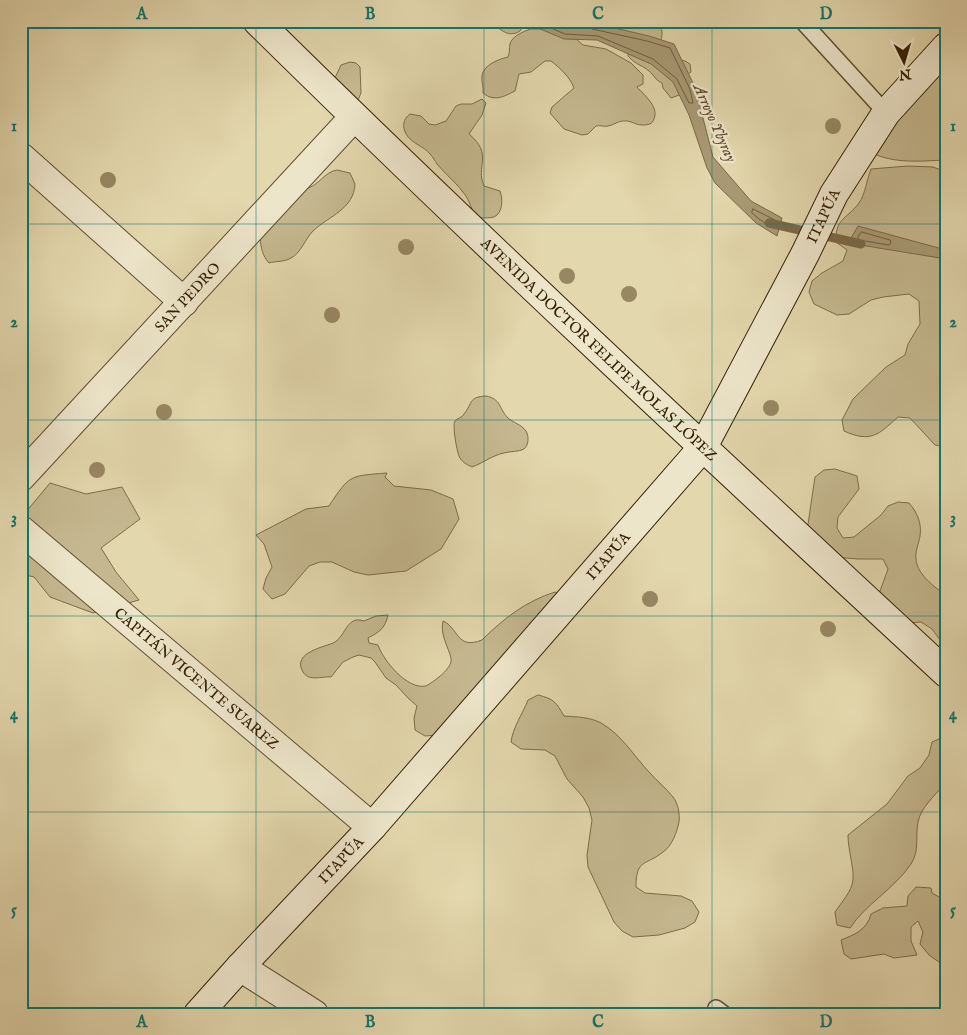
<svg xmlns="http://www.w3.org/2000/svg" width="967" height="1035" font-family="'IM FELL English',serif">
	<rect width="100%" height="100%" fill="#e3d7ad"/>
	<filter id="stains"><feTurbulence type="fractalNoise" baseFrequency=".004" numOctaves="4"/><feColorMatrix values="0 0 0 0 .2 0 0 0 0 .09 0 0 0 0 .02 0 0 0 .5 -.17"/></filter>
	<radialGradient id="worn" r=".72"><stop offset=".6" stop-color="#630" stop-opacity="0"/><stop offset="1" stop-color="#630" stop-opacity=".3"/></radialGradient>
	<!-- green -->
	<g fill="#c5b890" stroke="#7d6c4a">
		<path d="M 489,21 L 524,21 L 525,23 L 520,31 C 507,39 500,28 489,21 Z"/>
		<path d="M 620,21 L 658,21 C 663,29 663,35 660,43 L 616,34 L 617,29 L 620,24 Z"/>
		<path d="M 530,29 L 548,29 L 575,38 L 583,45 L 606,49 L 631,63 L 643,75 L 643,84 L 637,87 C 644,95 661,108 653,121 C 651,125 646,125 642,125 C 635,125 631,120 623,121 C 618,121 614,125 608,126 C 605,127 601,125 596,126 L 588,134 L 582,135 L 564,129 L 550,113 L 552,107 L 574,88 C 570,77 560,68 551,61 L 545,61 L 531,72 L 519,74 L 515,91 C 503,97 494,102 483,93 C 484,87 481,82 482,76 C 483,65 499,59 508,57 C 510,52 509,49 510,44 C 512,36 523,32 530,29 Z"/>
		<path d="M 629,48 L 685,61 L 690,64 L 691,72 L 683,77 L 682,94 L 671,98 L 663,88 L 662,83 C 655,80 654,75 649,71 C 642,65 636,65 628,56 Z"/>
		<path d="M 946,56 L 946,160 C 921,161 895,164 872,153 Z"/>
		<polygon points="350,62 356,63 360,67 361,93 358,100 334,80 341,65"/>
		<path d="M 482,99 L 486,103 L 482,115 L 469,134 C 494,155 475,166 484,186 L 500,191 C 503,199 503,213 494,217 C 490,218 485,218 481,218 C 470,211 472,206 466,196 C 458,184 446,175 437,164 C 435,161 433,157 430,154 C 424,146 412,144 406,134 C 402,126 403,119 410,114 L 421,116 L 429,124 L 435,125 L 446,121 L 456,106 L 461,104 L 472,104 Z"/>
		<path d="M 908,166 L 933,167 L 946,172 L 946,447 L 935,445 L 910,418 L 898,417 C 878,435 871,443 844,431 L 842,420 L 853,399 L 886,367 L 905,355 L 908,344 L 920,324 L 919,301 L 909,294 L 883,297 L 871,300 L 849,314 L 837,315 L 814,304 L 809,292 L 812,281 L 822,273 L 843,261 L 847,250 L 836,242 C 835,218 846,220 859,203 C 865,195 867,179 871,169 Z"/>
		<path d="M 337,170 L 350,173 L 355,184 C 354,209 329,216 313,231 C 305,239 301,253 291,258 C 285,262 275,261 269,263 C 256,249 261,228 263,210 L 305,189 C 319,186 324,172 337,170 Z"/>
		<path d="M 486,396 C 501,399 499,408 507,417 C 513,423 521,424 526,431 C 529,436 529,445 524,449 C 519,452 510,451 504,453 C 493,455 483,463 472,467 C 468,465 463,463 460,458 C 457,454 452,424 455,421 C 457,418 462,418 464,414 C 473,403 468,397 486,396 Z"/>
		<path d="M 835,469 L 857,476 L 859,489 L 838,517 L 837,528 L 843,538 L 854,537 L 881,515 L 888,506 L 898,502 L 909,503 C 917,512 922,523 920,536 C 919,543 915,551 916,559 C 917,574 934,587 946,595 L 946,648 L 932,629 L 921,622 L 908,623 L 880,603 L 880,591 L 888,569 L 883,559 L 858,559 L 822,556 L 806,538 L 815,477 L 824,470 Z"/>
		<path d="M 387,473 L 385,477 L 394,486 L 431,490 L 453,499 L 459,519 L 441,549 L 406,571 L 368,575 L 354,572 L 332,562 L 320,562 L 309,566 L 285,594 L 272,599 L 263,589 L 266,578 L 272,567 L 264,544 L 256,535 L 306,509 L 329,506 C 350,474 350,476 387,473 Z"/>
		<polygon points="50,483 86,494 122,487 140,519 101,548 116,572 139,600 93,613 50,597 34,577 21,574 21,520 30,507"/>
		<path d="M 555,592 L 561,594 L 439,735 L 425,736 L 415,730 L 414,718 L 417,706 L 408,698 L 396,685 L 386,678 L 375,662 L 371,658 L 359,655 L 353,657 L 343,662 L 331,677 C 322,676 309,682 303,672 C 291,652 326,647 335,642 C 346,635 347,615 364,621 L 376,616 L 388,615 C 385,629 379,632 368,638 L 369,643 L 378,645 C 383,660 407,690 426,686 C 430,684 435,680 439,677 C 443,674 449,668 451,662 C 453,654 439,637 443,621 C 459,628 456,650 482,640 C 503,619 526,601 555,592 Z"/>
		<path d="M 538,695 C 554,699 556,702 564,716 C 577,717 590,717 601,723 C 622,735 633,755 649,772 C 656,780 666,788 673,797 C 678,803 680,814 679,822 C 677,832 672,846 663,852 C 646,866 636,858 636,887 L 645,893 L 681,896 L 692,901 L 699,912 L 695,922 L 685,928 L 659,935 L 633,937 L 622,931 L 614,922 L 588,867 L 587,855 L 592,820 L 589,808 L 583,797 L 567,779 L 555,756 L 545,750 L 521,749 L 511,742 C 513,727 522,715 528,700 Z"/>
		<path d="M 946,736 L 946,785 L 944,784 C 935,796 921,807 918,822 C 915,837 920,850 911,864 C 895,888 865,905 850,928 L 837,925 L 835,912 C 841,903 852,891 853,880 C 854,867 848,850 848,835 L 887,804 L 908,776 L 920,768 L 929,755 L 932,742 Z"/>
		<path d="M 916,887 L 931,888 L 932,893 L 939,897 L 946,897 L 946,967 L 929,955 L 920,944 L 923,932 L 918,921 L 911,927 L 911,941 L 917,955 L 894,958 L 884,954 L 851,959 L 844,954 L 841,940 C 854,935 867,930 871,914 L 883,908 L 907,906 L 908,896 Z"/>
	</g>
	<!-- water -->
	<g fill="#a89974" stroke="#7a6947">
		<polygon points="526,21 584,21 649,36 674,44 695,87 713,157 751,201 782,218 777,236 756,223 715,183 707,168 689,115 673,82 651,64 597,40 564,39 531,25"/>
		<polygon points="858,226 946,250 946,259 848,243"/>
	</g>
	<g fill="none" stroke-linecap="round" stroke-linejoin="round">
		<!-- shore -->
		<g stroke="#6e5c3c" stroke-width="1">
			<polyline points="534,21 565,34 598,36 653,59 677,79 689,103 693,103 690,89 670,48 647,41 592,29 588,26 587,21"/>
			<polygon points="753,209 775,220 774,226 771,227 759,219 752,213"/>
			<polygon points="862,232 890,240 891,243 889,245 859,240 858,237"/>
		</g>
		<!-- stream -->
		<polyline stroke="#7a6947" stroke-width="9" points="769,223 861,244"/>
		<!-- lane casing -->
		<g stroke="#604e2e" stroke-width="18">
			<g id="lane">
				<polyline points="802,21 886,113"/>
				<polyline points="716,1008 724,1014"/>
			</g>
		</g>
		<!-- street casing -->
		<g stroke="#604e2e" stroke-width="30">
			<g id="street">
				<polyline points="21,157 184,302"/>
				<path id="s1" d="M 21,477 L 354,117"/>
				<path id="s2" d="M 21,530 L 372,827"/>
				<polyline points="240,967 314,1014"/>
			</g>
		</g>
		<!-- secondary casing -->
		<g stroke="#352004" stroke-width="30">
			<g id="secondary">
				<path id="s3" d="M 257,21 C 482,243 714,458 946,673"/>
				<path id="s4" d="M 198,1014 L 240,967 L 372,827 L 703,447 L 805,254 L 834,194 L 886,113 L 946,47"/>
			</g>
		</g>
		<!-- lane -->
		<use href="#lane" stroke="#ede5ca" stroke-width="15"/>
		<!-- street -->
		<use href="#street" stroke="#ede5ca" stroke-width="28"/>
		<!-- secondary -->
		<use href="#secondary" stroke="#ede5ca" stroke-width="28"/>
	</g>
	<!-- trees -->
	<g fill="#978763">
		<circle cx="833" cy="126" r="8"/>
		<circle cx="108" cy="180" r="8"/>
		<circle cx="406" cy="247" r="8"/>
		<circle cx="567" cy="276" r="8"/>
		<circle cx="629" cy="294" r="8"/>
		<circle cx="332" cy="315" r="8"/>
		<circle cx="771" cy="408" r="8"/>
		<circle cx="164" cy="412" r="8"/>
		<circle cx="97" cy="470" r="8"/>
		<circle cx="650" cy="599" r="8"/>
		<circle cx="828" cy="629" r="8"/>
	</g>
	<!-- grid -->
	<path fill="none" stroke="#0f766e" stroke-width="1" stroke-opacity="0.55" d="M 256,21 L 256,1014M 484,21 L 484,1014M 712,21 L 712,1014M 21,224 L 946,224M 21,420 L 946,420M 21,616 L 946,616M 21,812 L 946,812"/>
	<g text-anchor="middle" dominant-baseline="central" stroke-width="4.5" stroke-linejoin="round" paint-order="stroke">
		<!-- street labels -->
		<g font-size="15" fill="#352004" stroke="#ede5ca">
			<text stroke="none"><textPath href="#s4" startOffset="1020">ITAPÚA</textPath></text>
			<text stroke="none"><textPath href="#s1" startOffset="245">SAN PEDRO</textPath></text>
			<text stroke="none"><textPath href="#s3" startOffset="474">AVENIDA DOCTOR FELIPE MOLAS LÓPEZ</textPath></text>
			<text stroke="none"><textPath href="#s4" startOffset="615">ITAPÚA</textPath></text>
			<text stroke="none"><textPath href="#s2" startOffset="230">CAPITÁN VICENTE SUAREZ</textPath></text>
			<text stroke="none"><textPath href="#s4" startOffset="210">ITAPÚA</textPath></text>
		</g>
		<!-- water labels -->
		<g font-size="16" font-style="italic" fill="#5d4a2b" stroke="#ede5ca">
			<text transform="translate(714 123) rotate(66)">Arroyo Ybyray</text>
		</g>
	</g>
	<!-- margin -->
	<rect width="967" height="1035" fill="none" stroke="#e3d7ad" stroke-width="55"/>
	<!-- north arrow -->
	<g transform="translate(904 62) rotate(175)" stroke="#ede5ca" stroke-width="4" paint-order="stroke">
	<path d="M0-4L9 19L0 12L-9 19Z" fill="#352004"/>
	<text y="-8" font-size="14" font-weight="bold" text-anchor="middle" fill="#352004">N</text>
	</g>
	<rect x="28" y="28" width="912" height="980" fill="none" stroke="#0f766e" stroke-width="2"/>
	<g font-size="16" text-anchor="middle" font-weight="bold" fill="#0f766e">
		<text x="142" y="19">A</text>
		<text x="370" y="19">B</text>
		<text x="598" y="19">C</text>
		<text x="826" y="19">D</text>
		<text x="14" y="131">1</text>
		<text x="953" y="131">1</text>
		<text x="14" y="327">2</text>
		<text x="953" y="327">2</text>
		<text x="14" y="523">3</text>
		<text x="953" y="523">3</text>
		<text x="14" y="719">4</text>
		<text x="953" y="719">4</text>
		<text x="14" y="915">5</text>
		<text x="953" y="915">5</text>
		<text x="142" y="1027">A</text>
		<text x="370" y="1027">B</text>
		<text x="598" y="1027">C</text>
		<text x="826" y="1027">D</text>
	</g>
	<rect width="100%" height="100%" filter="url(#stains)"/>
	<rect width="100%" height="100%" fill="url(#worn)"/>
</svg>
